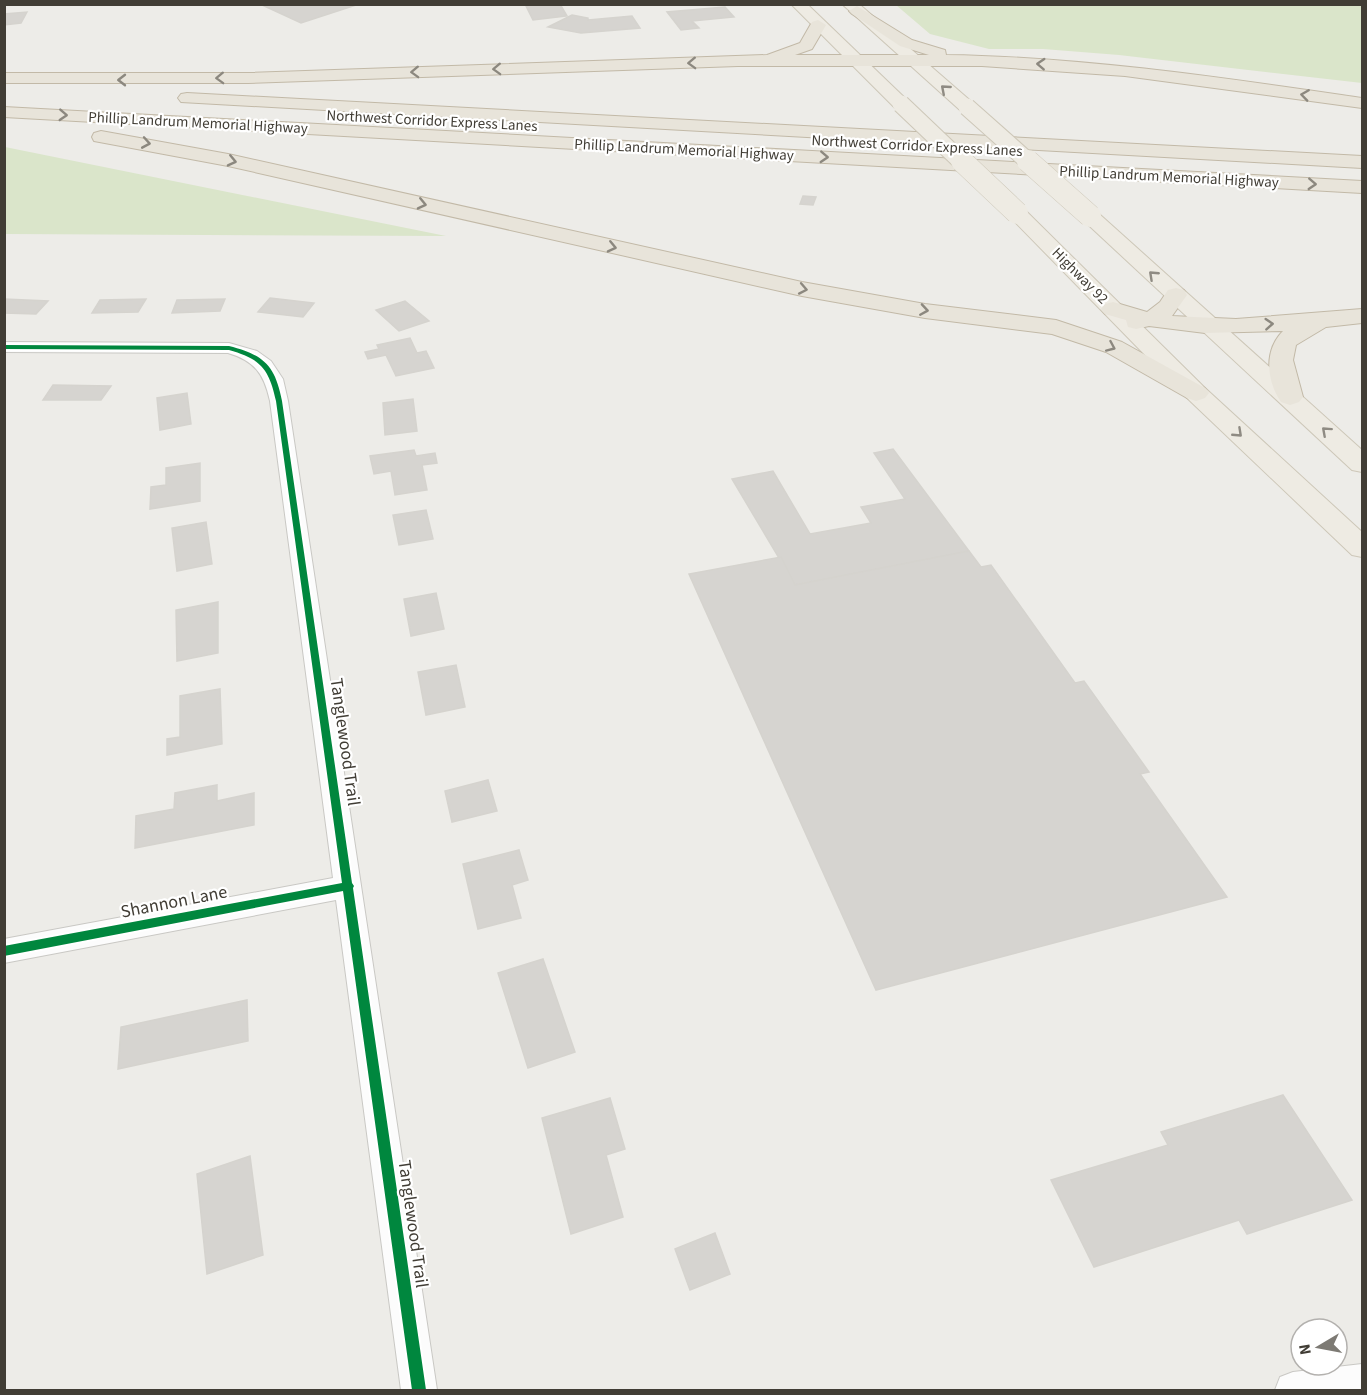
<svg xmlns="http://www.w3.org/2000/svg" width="1367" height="1395" font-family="'Source Sans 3',sans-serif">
	<rect width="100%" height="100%" fill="#edece8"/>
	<!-- green -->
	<g fill="#dae5ca">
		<polygon points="896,5 1362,5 1362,83 1119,55 1043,49 989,49 930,34"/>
		<polygon points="5,147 446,236 5,234"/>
	</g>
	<!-- building -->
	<g fill="#d6d4d0" stroke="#d5d3ce" stroke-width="1.5">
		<polygon points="260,4 359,4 301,23"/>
		<polygon points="525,4 560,4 567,16 533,20"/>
		<polygon points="725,7 734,17 692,21 699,28 681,30 667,12"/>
		<polygon points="27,12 21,23 4,25 4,14"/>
		<polygon points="572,15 588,18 588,20 632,16 640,28 581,33 548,27"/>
		<polygon points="803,196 816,197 813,205 800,204"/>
		<polygon points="270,298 314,303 303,317 258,312"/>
		<polygon points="4,299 48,301 36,314 4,313"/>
		<polygon points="146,299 138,312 92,313 100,300"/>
		<polygon points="225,299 220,311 172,313 177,300"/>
		<polygon points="405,301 429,321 399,331 376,310"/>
		<polygon points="410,338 417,353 426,351 434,368 396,376 386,355 368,359 365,352 379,349 377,345"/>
		<polygon points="53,385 111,386 101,400 43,400"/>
		<polygon points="187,393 191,424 160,430 157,398"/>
		<polygon points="413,399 417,431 385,435 383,403"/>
		<polygon points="893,449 969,551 795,585 732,479 773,471 810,534 871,523 861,507 905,499 874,453"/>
		<polygon points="414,450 416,456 435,453 437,463 422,465 427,490 395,495 391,471 374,474 370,456"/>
		<polygon points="200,463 200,501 150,509 151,487 166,485 166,468"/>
		<polygon points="426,510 433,539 399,545 393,515"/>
		<polygon points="206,522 212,564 177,571 172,528"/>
		<polygon points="969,551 981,567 991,565 1075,683 1084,681 1149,772 1140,774 1227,897 876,990 689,574 781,557 795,585"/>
		<polygon points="436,593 444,629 411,636 404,599"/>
		<polygon points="218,602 218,653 177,661 176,610"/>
		<polygon points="456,665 465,707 426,715 418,672"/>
		<polygon points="220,689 222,744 167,755 167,739 180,737 180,696"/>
		<polygon points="488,780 497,811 452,822 445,791"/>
		<polygon points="217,785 217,801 254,793 254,825 135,848 136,816 174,809 175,793"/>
		<polygon points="519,850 528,880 512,885 521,918 478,929 463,864"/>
		<polygon points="543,959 575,1052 528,1068 498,973"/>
		<polygon points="247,1000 248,1041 118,1069 121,1027"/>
		<polygon points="1283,1095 1352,1200 1247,1234 1239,1220 1094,1267 1051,1180 1168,1145 1161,1132"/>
		<polygon points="610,1098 625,1149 606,1155 623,1217 571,1234 542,1118"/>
		<polygon points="250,1156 263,1255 207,1274 197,1174"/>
		<polygon points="715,1233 730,1274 690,1290 675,1249"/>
	</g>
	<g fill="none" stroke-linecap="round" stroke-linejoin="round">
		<!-- street casing -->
		<g stroke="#c9c8c4" stroke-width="2">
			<g id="street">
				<path d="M 4,342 L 229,343 L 257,351 L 271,361 L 283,379 L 288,401 L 437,1390 L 401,1390 L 336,900 L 4,963 L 4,939 L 333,878 L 270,401 C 264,374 255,361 228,353 L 4,352 Z"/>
				<polygon points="1362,1364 1362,1390 1275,1390 1280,1377 1293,1372"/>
			</g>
		</g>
		<!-- primary casing -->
		<g stroke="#cdc7b8" stroke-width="2">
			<g id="primary">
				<polygon points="791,4 807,4 907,100 910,104 907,108 895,108"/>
				<polygon points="842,4 859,4 973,103 976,107 973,111 961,111"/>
				<polygon points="1017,207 1024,209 1205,388 1362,532 1362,557 1352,555 1187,398 1010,217 1007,213 1010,209"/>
				<polygon points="1090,210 1097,212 1362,450 1362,472 1352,470 1083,220 1080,216 1083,212"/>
			</g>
		</g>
		<!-- highway casing -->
		<g stroke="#c2b9a7" stroke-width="2">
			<g id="highway">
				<path d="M 857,6 L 912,40 L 945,50 L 946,55 C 1086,57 1224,78 1362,98 L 1362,108 L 1125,76 L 982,66 L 738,66 L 248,83 L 4,83 L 4,73 L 248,73 L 767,55 L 800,43 L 812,22 L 818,20 L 826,25 L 812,49 L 795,55 L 929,55 L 900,46 L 852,14 L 849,11 Z"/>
				<polygon points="187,93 1362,156 1362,168 181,102 178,98 181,94"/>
				<polygon points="4,107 1362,181 1362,193 4,117"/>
				<polygon points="101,131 228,154 802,282 925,304 1056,320 1122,342 1205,388 1209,393 1205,398 1196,401 1187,398 1106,352 1052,334 925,318 802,296 228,166 94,141 92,137 94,133"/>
				<path d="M 1176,288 L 1184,290 L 1187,295 L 1172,316 L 1236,319 L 1362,309 L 1362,323 L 1326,327 L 1296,345 L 1293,360 L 1303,397 L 1299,402 L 1290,405 L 1281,402 C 1266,380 1264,350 1283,331 L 1205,333 L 1149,326 L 1136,329 L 1128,327 L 1126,320 L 1105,314 L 1101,309 L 1105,304 L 1113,302 L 1147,312 L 1160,302 L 1168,290 Z"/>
			</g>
		</g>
		<!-- street -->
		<use href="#street" fill="#fcfcfc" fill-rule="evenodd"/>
		<!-- primary -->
		<use href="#primary" fill="#eeebe3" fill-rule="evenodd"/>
		<!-- highway -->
		<use href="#highway" fill="#e8e4da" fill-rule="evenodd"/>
		<!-- primary-bridge-far1 casing -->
		<g stroke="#cdc7b8" stroke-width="19" stroke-linecap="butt">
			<g id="primary-bridge-far1">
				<polyline points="901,104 963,163"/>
				<polyline points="967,107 1030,163"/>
			</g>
		</g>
		<!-- primary-bridge casing -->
		<g stroke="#cdc7b8" stroke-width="23" stroke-linecap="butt">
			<g id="primary-bridge">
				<polyline points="962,161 1017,213"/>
				<polyline points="1028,161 1090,216"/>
			</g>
		</g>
		<!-- primary-bridge-far1 -->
		<use href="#primary-bridge-far1" stroke="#eeebe3" stroke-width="17"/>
		<!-- primary-bridge -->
		<use href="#primary-bridge" stroke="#eeebe3" stroke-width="22"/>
		<!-- cycleway casing -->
		<g stroke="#fff" stroke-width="4">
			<path id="cycleway" d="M 4,345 L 229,346 C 264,355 275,365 282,401 L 352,883 L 354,886 L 353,888 L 426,1390 L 412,1390 L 343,891 L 4,956 L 4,946 L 342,883 L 276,401 C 269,369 261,359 229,350 L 4,349 Z"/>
		</g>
		<!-- cycleway -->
		<use href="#cycleway" fill="#00873e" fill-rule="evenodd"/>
	</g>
	<!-- one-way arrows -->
	<defs><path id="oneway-chevron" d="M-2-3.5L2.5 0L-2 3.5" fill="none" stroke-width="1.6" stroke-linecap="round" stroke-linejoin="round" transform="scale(1.5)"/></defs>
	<g stroke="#8c887f">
		<use href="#oneway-chevron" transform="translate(692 63) rotate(178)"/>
		<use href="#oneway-chevron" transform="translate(1041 64) rotate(-177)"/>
		<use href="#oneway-chevron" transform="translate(497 69) rotate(178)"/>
		<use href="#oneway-chevron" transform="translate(415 72) rotate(178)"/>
		<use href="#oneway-chevron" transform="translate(220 78) rotate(178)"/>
		<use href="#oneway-chevron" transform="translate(122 80) rotate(180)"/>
		<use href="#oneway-chevron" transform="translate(1305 95) rotate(-172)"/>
		<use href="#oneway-chevron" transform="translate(63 115) rotate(3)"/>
		<use href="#oneway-chevron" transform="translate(146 143) rotate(10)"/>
		<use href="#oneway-chevron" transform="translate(824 157) rotate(3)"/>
		<use href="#oneway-chevron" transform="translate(232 161) rotate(13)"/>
		<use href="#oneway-chevron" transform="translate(1312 184) rotate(3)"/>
		<use href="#oneway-chevron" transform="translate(422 204) rotate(13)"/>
		<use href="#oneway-chevron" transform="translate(612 247) rotate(13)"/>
		<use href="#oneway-chevron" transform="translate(803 289) rotate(11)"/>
		<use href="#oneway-chevron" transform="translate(924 310) rotate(9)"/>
		<use href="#oneway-chevron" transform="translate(1269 324) rotate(-4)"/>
		<use href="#oneway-chevron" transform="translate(1111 347) rotate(24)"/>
	</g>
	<g stroke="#8f8b83">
		<use href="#oneway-chevron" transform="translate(945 89) rotate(-139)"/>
		<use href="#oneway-chevron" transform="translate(1153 275) rotate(-137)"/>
		<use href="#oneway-chevron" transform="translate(1326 431) rotate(-138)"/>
		<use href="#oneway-chevron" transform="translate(1238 433) rotate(43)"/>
	</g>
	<g text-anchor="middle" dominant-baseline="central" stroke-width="4.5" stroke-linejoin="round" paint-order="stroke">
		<!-- far-street labels -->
		<g font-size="15" fill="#413d35" stroke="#fff">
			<text transform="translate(432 121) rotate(3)">Northwest Corridor Express Lanes</text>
			<text transform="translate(198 123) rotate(3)">Phillip Landrum Memorial Highway</text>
			<text transform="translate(917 146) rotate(3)">Northwest Corridor Express Lanes</text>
			<text transform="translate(684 150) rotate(3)">Phillip Landrum Memorial Highway</text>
			<text transform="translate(1169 177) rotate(3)">Phillip Landrum Memorial Highway</text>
			<text transform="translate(1080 276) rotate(45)">Highway 92</text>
		</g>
		<!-- street labels -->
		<g font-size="18" fill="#413d35" stroke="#fff">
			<text transform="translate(345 742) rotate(82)">Tanglewood Trail</text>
			<text transform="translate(174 902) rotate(-11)">Shannon Lane</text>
			<text transform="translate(413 1224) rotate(82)">Tanglewood Trail</text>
		</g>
	</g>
	<!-- border -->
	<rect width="1367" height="1395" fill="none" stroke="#413d35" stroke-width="12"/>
	<!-- north arrow -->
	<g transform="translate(1319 1347) rotate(260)"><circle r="28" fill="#ffffff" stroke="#b3b1ae" stroke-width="1.5"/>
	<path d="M0-4.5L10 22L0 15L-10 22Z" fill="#7d7a74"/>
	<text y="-9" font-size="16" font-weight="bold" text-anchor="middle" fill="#413d35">N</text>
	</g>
</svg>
